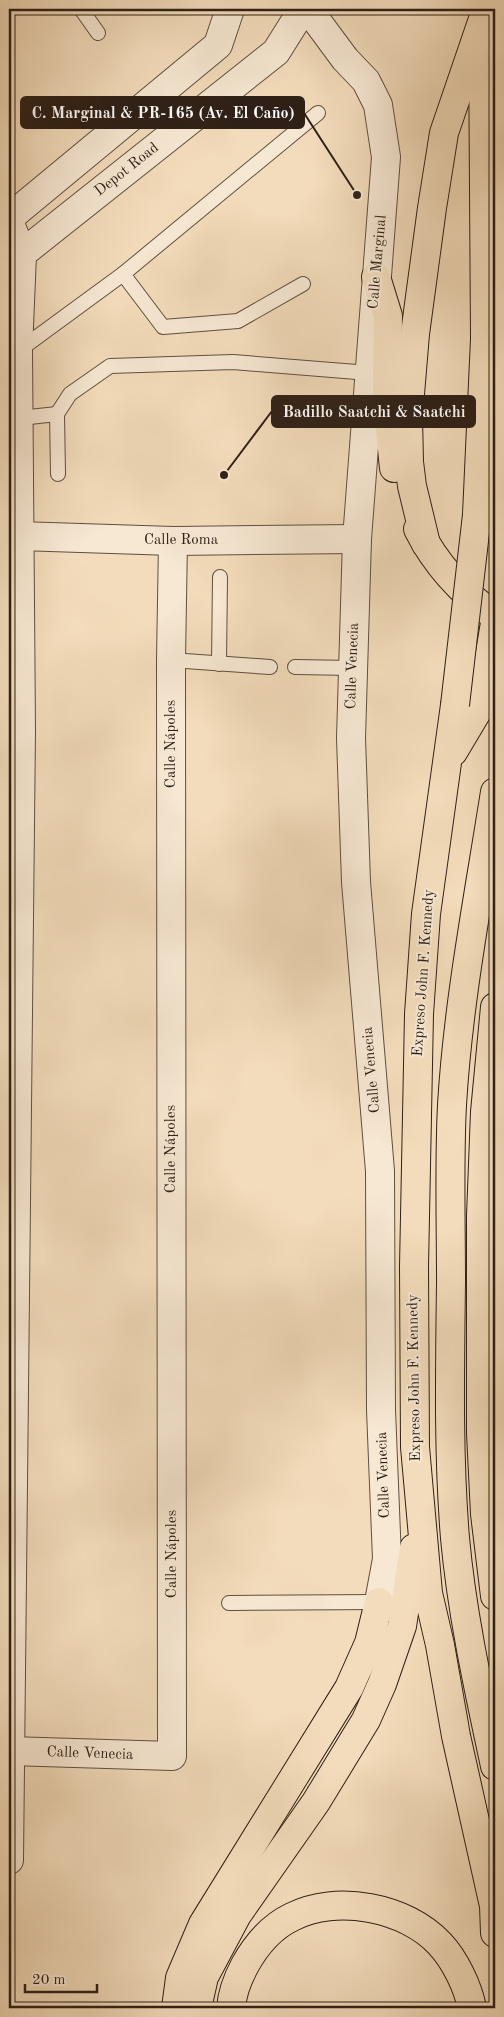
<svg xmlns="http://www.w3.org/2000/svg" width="504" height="2017" font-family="'Old Standard TT',serif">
	<rect width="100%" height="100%" fill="#f3dcbb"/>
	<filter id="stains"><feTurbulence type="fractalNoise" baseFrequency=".004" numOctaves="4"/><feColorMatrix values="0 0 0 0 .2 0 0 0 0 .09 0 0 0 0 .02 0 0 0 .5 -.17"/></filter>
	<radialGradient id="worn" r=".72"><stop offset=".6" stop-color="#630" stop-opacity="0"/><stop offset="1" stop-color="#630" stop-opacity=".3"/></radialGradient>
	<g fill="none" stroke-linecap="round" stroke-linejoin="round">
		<!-- service casing -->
		<g stroke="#5f4f40" stroke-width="16">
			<g id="service">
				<polyline points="81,9 98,33"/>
				<polyline points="123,274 163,327 238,321 303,284"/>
				<polyline points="18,351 123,274 318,113"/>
				<polyline points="20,418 57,414"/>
				<polyline points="58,474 57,414 70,394 110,366 233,362 369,373"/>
				<polyline points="171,660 270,667"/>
				<polyline points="219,664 220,577"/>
				<polyline points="295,667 353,668"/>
				<polyline points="229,1603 379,1602"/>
			</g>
		</g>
		<!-- minor casing -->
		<g stroke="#5f4f40" stroke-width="30">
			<g id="minor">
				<polyline points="9,221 22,254 18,351 21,730 9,1860"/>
				<polyline points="9,545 19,536 173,541 357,539"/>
				<polyline points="9,1751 172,1756 171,660 173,541"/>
			</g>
		</g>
		<!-- tertiary casing -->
		<g stroke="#5f4f40" stroke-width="30">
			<g id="tertiary">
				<polyline points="308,9 345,59 366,81 378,105 386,157 357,539 351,738 356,882 380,1171 381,1410 387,1559 379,1602"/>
				<polyline points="9,218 218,45 230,9"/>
				<polyline points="9,264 276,52 303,9"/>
			</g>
		</g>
		<!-- motorway casing -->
		<g stroke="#2e2017" stroke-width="30">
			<g id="motorway">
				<polyline points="376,277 388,316 387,401 394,468"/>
				<polyline points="477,515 485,339 483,39"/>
				<path d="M 418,529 C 436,565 462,593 495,616"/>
				<polyline points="426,544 412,486 409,462 408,418 415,334 432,208 444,133 483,19"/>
				<polyline points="455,705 426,914 419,1014 414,1267 415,1447 428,1593 440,1645 456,1736 494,1906 495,1933"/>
				<polyline points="453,752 481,705 495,623"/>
				<path d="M 495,792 C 479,894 458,1002 452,1105 C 449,1163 451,1223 451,1282 C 450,1367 448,1453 455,1538 C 462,1615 479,1691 495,1766"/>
				<polyline points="495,1007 485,1112 481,1216 481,1433 485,1514 495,1596"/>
				<polyline points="176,2008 180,1978 203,1924 349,1688 369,1643 379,1602"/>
				<polyline points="197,2008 204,1977 237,1915 316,1802 366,1720 382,1684 402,1626 414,1548"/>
				<path d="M 231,2008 C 232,1994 238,1978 245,1965 C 256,1945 271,1927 292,1917 C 336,1894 406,1907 440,1944 C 455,1960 468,1987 472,2008"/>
			</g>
		</g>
		<!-- service -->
		<use href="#service" stroke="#f7e8d3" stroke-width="14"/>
		<!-- minor -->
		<use href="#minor" stroke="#f7e8d3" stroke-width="28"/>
		<!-- tertiary -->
		<use href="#tertiary" stroke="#f7e8d3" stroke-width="28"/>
		<!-- motorway -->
		<use href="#motorway" stroke="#f3dcbb" stroke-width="28"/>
		<!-- motorway-bridge casing -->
		<g stroke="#2e2017" stroke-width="30" stroke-linecap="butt">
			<polyline id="motorway-bridge" points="455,705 477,515"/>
		</g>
		<!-- motorway-bridge -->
		<use href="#motorway-bridge" stroke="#f3dcbb" stroke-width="28"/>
	</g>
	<g text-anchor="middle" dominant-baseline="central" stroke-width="4" stroke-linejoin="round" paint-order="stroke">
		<!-- street labels -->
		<g font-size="15" fill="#2e2017" stroke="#f7e8d3">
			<text transform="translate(127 170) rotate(-38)">Depot Road</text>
			<text transform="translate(378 262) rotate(-85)">Calle Marginal</text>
			<text x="181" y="540">Calle Roma</text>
			<text transform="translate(353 666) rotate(-88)">Calle Venecia</text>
			<text transform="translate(171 744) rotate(-90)">Calle Nápoles</text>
			<text transform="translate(424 973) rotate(-86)">Expreso John F. Kennedy</text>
			<text transform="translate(372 1070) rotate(-95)">Calle Venecia</text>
			<text transform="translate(171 1149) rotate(-90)">Calle Nápoles</text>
			<text transform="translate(415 1378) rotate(-91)">Expreso John F. Kennedy</text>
			<text transform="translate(384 1475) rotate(-92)">Calle Venecia</text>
			<text transform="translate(172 1554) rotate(-90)">Calle Nápoles</text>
			<text transform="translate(90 1754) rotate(2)">Calle Venecia</text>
		</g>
	</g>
	<!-- callouts -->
	<path fill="none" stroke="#2e2017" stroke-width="2" d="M357 195L304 113M224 475L272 411"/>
	<g fill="#2e2017" stroke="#f7e8d3" stroke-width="2">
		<circle cx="357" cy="195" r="5"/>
		<circle cx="224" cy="475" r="5"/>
	</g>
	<g fill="#2e2017" stroke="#2e2017" stroke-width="2">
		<rect x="21" y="97" width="283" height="31" rx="5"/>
		<rect x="272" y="396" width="203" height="31" rx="5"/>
	</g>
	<g font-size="16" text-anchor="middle" font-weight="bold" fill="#fff">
		<text x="163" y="118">C. Marginal &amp; PR-165 (Av. El Caño)</text>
		<text x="374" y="417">Badillo Saatchi &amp; Saatchi</text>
	</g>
	<!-- margin -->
	<rect width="504" height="2017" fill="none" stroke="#f3dcbb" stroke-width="30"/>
	<rect x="10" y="10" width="484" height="1997" fill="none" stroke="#2e2017" stroke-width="2.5"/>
	<rect x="15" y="15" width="474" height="1987" fill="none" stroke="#2e2017"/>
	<!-- scale -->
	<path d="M25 1984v8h72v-8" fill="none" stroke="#2e2017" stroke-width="2.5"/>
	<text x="32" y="1984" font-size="15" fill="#2e2017" stroke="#f7e8d3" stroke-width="4" paint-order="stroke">20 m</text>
	<rect width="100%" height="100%" filter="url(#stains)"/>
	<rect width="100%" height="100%" fill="url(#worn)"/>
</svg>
